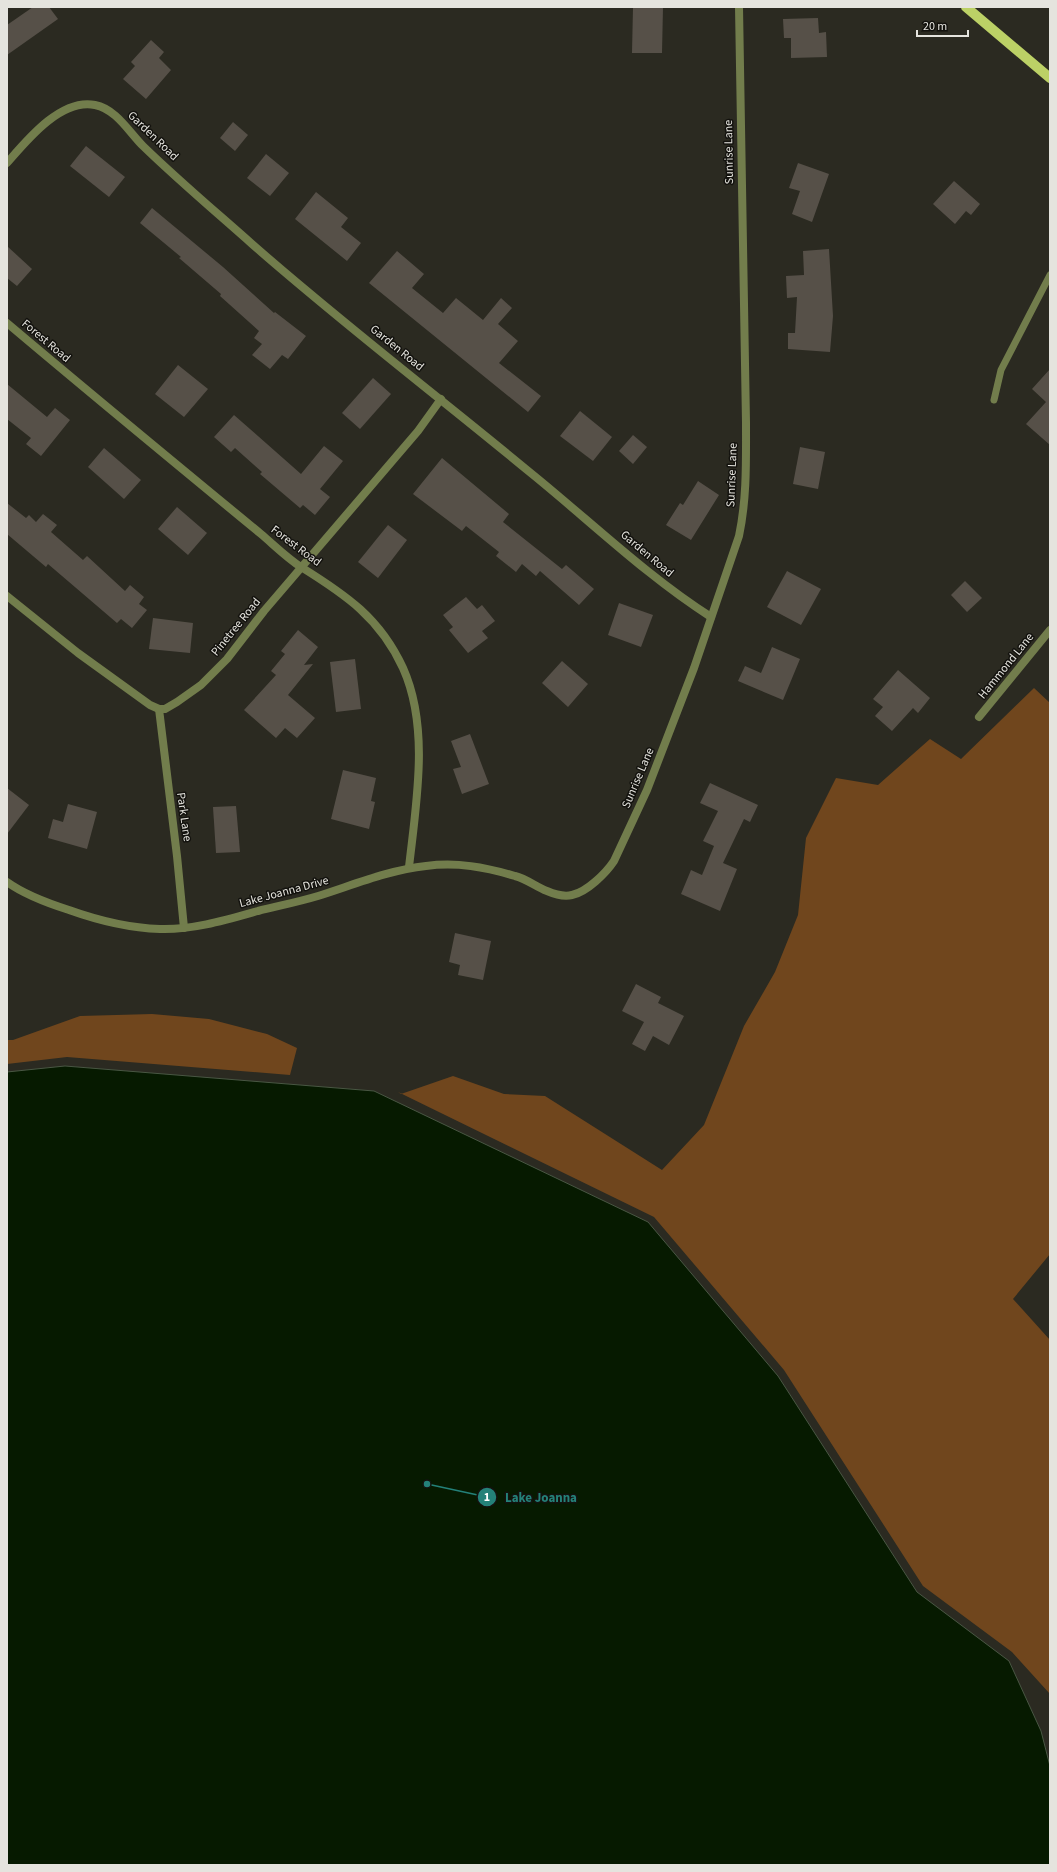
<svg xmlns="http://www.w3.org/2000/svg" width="1057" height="1872" font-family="'Source Sans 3',sans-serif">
	<rect width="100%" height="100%" fill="#2b2a21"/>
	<!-- green -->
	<g fill="#70461d">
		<polygon points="1034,688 1050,703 1050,1254 1013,1299 1050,1340 1050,1694 1012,1652 923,1586 784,1370 654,1217 398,1092 401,1094 453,1076 504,1094 545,1096 662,1170 704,1125 744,1026 775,972 798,915 806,838 836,778 878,785 930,739 961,759"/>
		<polygon points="152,1014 209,1019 267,1034 297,1048 290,1075 67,1057 7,1064 7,1040 13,1040 80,1016"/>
	</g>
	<!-- water -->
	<polygon fill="#061a00" stroke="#495743" points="65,1066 374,1091 648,1222 778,1376 917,1592 1009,1661 1041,1731 1050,1766 1050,1865 7,1865 7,1072"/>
	<!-- building -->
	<g fill="#565048">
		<polygon points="33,7 49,7 58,19 7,55 7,25"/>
		<polygon points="633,7 663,7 662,53 632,53"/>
		<polygon points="818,18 819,33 826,32 827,57 791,58 791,38 784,38 783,19"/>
		<polygon points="151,40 164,52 159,58 171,70 146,99 123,79 135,66 131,62"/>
		<polygon points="233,122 248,135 235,151 220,138"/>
		<polygon points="86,146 125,177 109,197 70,166"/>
		<polygon points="266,154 289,173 270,196 247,178"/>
		<polygon points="798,163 829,174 812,222 792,214 800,191 789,188"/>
		<polygon points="954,181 980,204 971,215 966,211 955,224 933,204"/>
		<polygon points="316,192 348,218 341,227 361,243 347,261 295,219"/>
		<polygon points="152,208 223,267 274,313 275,312 306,336 288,359 282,355 270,369 252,355 262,344 254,338 259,331 220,296 221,294 179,258 181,257 140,223"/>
		<polygon points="7,246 32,269 17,286 7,278"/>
		<polygon points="829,249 833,316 830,352 788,349 788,333 795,333 797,297 787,298 786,276 804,275 803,251"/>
		<polygon points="397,251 424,274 412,288 443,313 456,298 483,320 501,298 512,308 498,324 518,341 499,363 541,396 528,412 369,283"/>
		<polygon points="178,365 208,389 184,417 155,394"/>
		<polygon points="1050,369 1050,445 1026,424 1046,402 1032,389"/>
		<polygon points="373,378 391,394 360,429 342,413"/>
		<polygon points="7,384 47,417 55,408 70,420 41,456 26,444 31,438 7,419"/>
		<polygon points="580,411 612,437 593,461 560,436"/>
		<polygon points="234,415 301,474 324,446 343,461 320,489 330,497 315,515 303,505 300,508 260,474 262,472 235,448 231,452 214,437"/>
		<polygon points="633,435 647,447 633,464 619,451"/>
		<polygon points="800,447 825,452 818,489 793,484"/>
		<polygon points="104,448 141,480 124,499 88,467"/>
		<polygon points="442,458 509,514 503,522 562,569 566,565 594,589 579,605 540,571 536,576 522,564 516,572 496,556 499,552 466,526 462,531 413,494"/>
		<polygon points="698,481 719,495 691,540 666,525 680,503 683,505"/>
		<polygon points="7,503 26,518 29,515 36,522 43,514 57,525 51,532 83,560 87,556 125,591 130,585 144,597 139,604 147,610 132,628 121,619 117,623 48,564 46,567 7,534"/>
		<polygon points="177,507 207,533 188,555 158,529"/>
		<polygon points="388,525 407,540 378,578 358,562"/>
		<polygon points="787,571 821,589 801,625 767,607"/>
		<polygon points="965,581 982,598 967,612 951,595"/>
		<polygon points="466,597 477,609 482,605 495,621 482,631 488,638 468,653 449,630 453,627 443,615"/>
		<polygon points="619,603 653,615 641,647 608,635"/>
		<polygon points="153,618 193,623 190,653 149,649"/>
		<polygon points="298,630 318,647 304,665 313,664 288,695 315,718 297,738 285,728 276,738 244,710 276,675 271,671 285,654 281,651"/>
		<polygon points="772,647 800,659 783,700 738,681 745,666 761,673"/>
		<polygon points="355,659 361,709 336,712 330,662"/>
		<polygon points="562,661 588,684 568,707 542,683"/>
		<polygon points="898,670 930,698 918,713 913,708 892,731 875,716 883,707 873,699"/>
		<polygon points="470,734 489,784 462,794 453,769 461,767 451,741"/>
		<polygon points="343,770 376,778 371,801 375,802 369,829 331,819"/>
		<polygon points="710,783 758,805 750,822 744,819 723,863 737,869 720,911 681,894 691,870 702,875 714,846 703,841 718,811 700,803"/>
		<polygon points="7,788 29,805 7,834"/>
		<polygon points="68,804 97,812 87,849 48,838 53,819 63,822"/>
		<polygon points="236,806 240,852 216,853 213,807"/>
		<polygon points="455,933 491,941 483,980 458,975 460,965 449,962"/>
		<polygon points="636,984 661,997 658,1003 684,1016 669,1045 653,1036 645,1051 632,1044 644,1022 622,1011"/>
	</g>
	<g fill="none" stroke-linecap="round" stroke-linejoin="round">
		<!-- lane -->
		<polyline stroke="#727d4c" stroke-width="7" points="994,400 1001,370 1050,275"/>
		<!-- street -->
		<g stroke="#727d4c" stroke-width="8">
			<path d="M 7,163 C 27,140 61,98 95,105 C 116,109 129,132 143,146 C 178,180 216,212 252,244 C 343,324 439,397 532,474 C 590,521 648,577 711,617"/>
			<path d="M 7,323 C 91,394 176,464 261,534 C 274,545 287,558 301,567 C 346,595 380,618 403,668 C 430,728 416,804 409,867"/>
			<polyline points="7,596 78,653 150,705 159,709 165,709 177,702 201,685 227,659 264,611 418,431 441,399"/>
			<polyline points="159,709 177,856 184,928"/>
			<polyline points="979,717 1050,630"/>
			<path d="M 7,882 C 25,895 47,903 69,910 C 97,920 129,928 160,929 C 193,930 226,920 258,911 C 278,906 298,902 318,896 C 353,885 389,870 426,866 C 457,862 485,867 515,876 C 527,879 536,887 547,891 C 554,894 564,897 572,895 C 587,892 606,873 614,861 L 647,790 L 694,668 L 739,536 C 747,498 746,461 746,423 L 739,7"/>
		</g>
		<!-- primary -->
		<polyline stroke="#bcd166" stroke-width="10" points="966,7 1050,78"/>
	</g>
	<g text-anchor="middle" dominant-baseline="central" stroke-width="3" stroke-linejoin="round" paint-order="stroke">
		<!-- street labels -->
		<g font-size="12" fill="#e5e4de" stroke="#13120e">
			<text transform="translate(153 136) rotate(44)">Garden Road</text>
			<text transform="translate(729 152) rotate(-91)">Sunrise Lane</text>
			<text transform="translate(46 341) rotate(40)">Forest Road</text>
			<text transform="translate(397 348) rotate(39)">Garden Road</text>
			<text transform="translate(732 475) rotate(-88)">Sunrise Lane</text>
			<text transform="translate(296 546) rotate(37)">Forest Road</text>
			<text transform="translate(647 554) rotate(40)">Garden Road</text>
			<text transform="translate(236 627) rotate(-51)">Pinetree Road</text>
			<text transform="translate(1006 666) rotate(-51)">Hammond Lane</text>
			<text transform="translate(638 778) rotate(-67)">Sunrise Lane</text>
			<text transform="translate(184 817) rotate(82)">Park Lane</text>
			<text transform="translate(284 892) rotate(-15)">Lake Joanna Drive</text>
		</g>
	</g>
	<!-- callouts -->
	<path fill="none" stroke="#248179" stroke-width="1.5" d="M427 1484L487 1497"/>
	<g fill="#248179" stroke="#13120e" stroke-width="1.5">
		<circle cx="427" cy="1484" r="4"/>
		<circle cx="487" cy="1497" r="10"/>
	</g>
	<g font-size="12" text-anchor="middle" font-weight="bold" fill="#fff">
		<text x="487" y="1501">1</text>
	</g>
	<g font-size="13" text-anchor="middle" font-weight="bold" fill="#248179" stroke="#13120e" stroke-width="3" stroke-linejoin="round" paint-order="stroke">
		<text x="541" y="1502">Lake Joanna</text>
	</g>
	<!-- border -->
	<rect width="1057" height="1872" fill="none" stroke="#e5e4de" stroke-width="16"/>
	<!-- scale -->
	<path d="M917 30v6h51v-6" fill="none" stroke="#e5e4de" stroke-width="2"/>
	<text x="923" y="30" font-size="12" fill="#e5e4de" stroke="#13120e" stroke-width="3" paint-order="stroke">20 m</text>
</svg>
